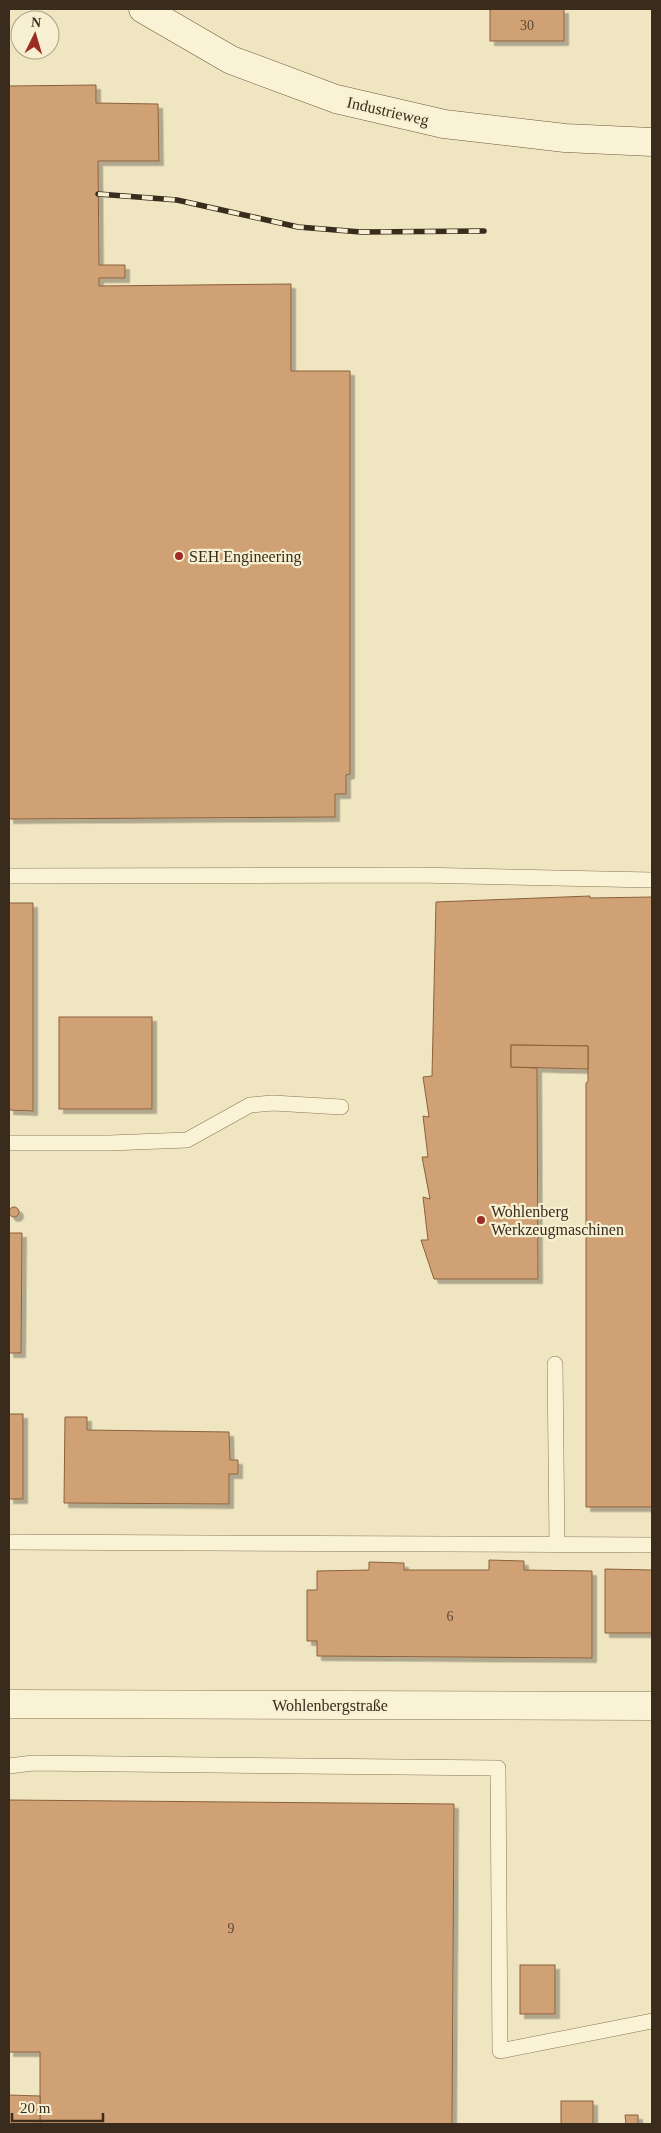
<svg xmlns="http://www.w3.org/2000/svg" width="661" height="2133" font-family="'Times New Roman',serif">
	<defs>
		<filter id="shadow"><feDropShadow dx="4.5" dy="4.5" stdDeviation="0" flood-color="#0004"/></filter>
	</defs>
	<rect width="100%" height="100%" fill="#f0e5c1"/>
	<!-- building -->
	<g fill="#d0a175" stroke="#8a613c" filter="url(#shadow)">
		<rect x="490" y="9" width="74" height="32"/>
		<polygon points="96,85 96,103 158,104 159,161 98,161 99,265 125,265 125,278 99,278 99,286 291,284 291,371 350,371 350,774 346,775 346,794 335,794 335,817 9,819 9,86"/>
		<polygon points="590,896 590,898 652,897 652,1507 586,1507 586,1083 588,1082 588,1046 511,1045 511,1067 537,1068 538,1279 434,1279 421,1240 428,1240 423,1197 430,1199 422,1157 428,1157 423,1116 429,1117 423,1077 432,1076 436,902"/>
		<polygon points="9,903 33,903 33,1111 9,1110"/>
		<rect x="59" y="1017" width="93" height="92"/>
		<polygon points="511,1045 588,1046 588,1069 511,1067"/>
		<circle cx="14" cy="1212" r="5"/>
		<polygon points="9,1233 22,1233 21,1353 9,1353"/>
		<rect x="9" y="1414" width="14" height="85"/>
		<polygon points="65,1417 87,1417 87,1430 229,1432 230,1460 238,1460 238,1474 229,1474 229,1504 64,1503"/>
		<polygon points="489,1560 524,1561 524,1570 592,1571 592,1658 317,1656 317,1641 307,1641 307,1590 317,1590 317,1571 369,1570 369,1562 404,1563 404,1570 489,1570"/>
		<polygon points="605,1569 652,1570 652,1633 605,1633"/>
		<polygon points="9,1800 454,1804 452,2124 40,2124 40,2052 9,2052"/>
		<rect x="520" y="1965" width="35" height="49"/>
		<polygon points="9,2095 40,2096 40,2124 9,2124"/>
		<rect x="561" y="2101" width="32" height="23"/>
		<polygon points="625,2115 638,2115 638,2124 626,2124"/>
	</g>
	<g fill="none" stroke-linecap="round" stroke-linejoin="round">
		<!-- lane casing -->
		<g stroke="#8a7658" stroke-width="16">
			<g id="lane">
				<polyline points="9,876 416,875 652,880"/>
				<polyline points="9,1143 109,1143 187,1140 250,1105 273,1103 341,1107"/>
				<polyline points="555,1364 557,1544"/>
				<polyline points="9,1542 652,1545"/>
				<polyline points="9,1766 33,1763 498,1768 500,2051 652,2021"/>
			</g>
		</g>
		<!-- street casing -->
		<g stroke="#8a7658" stroke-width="29">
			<polyline id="street" points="9,1704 652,1706"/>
		</g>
		<!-- secondary casing -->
		<g stroke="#6c573b" stroke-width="29">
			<polyline id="secondary" points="143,9 231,60 336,99 444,124 565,138 652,142"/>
		</g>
		<!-- lane -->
		<use href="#lane" stroke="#faf2d5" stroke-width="15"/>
		<!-- street -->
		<use href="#street" stroke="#faf2d5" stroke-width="28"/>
		<!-- secondary -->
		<use href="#secondary" stroke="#faf2d5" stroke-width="28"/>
		<!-- rail casing -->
		<g stroke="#392c1d" stroke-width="5.5">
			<polyline id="rail" points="98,194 177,200 298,227 361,232 484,231"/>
		</g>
		<!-- rail -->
		<use href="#rail" stroke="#f7efd1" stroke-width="4" stroke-dasharray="11" stroke-linecap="butt"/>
	</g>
	<!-- markers -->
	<g fill="#9c2d25" stroke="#f7efd1" stroke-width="2">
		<circle cx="179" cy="556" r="5"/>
		<circle cx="481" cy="1220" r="5"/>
	</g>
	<g text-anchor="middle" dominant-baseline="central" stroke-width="4.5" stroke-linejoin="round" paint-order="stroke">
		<!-- number labels -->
		<g font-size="14" fill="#5f4933">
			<text x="527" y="25">30</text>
			<text x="450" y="1616">6</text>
			<text x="231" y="1928">9</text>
		</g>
		<!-- street labels -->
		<g font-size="16" fill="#392c1d" stroke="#f7efd1">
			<text transform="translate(388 111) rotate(13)">Industrieweg</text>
			<text x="330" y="1705">Wohlenbergstraße</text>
		</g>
		<!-- poi labels -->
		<g font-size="16" fill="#392c1d" stroke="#f7efd1" text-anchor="start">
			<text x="189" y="556">SEH Engineering</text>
			<text x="491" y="1211">Wohlenberg<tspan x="491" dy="18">Werkzeugmaschinen</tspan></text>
		</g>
	</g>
	<!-- border -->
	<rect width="661" height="2133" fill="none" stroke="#392c1d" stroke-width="20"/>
	<!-- north arrow -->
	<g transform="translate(35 35) rotate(5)"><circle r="24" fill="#f7efd1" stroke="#aba189"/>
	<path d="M0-4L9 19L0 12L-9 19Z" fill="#9c2d25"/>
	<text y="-8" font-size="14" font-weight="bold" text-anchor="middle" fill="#392c1d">N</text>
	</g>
	<!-- scale -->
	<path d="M12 2113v8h91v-8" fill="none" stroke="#392c1d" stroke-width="2.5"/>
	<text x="20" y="2113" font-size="15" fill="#392c1d" stroke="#f7efd1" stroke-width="4" paint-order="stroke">20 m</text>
</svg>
